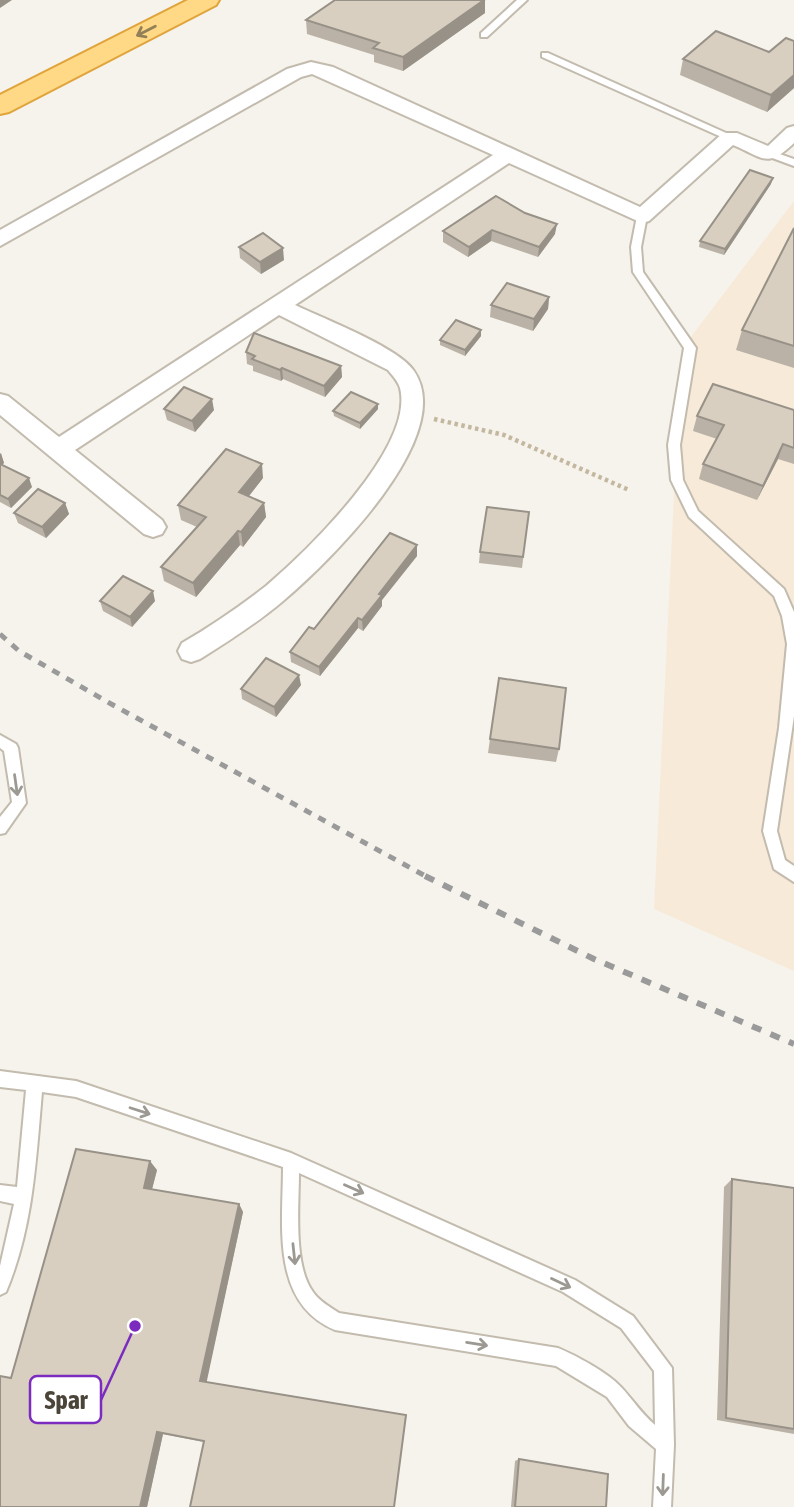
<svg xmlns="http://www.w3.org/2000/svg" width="794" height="1507" font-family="'Asap Condensed',sans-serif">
	<rect width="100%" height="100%" fill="#f6f3ec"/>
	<!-- commercial -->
	<polygon fill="#f7ead8" points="794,201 794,971 654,909 681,350"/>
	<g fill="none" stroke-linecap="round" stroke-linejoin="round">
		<!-- service casing -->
		<g stroke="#c2bbae" stroke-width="4">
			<g id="service">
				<polygon points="517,0 527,0 487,37 481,37 481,33"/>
				<polygon points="542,53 548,53 735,137 726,139 542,57"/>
				<polygon points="771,151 794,159 794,166 767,156 766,154"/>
				<polygon points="642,213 647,216 641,247 643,272 696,348 680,445 683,480 698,511 784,589 794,612 794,716 777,831 785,860 794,866 794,882 774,869 763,831 779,728 787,644 782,616 774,596 689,517 671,480 668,445 684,348 633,272 631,247 637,216"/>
				<polygon points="0,735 16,744 18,748 26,803 5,833 0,834 0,817 12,802 4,751 0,748"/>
				<path d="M 0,1071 L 76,1081 L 291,1153 L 575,1280 L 633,1316 L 672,1368 L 674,1445 L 671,1507 L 653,1507 L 656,1449 L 629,1426 L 607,1397 L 556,1366 L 335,1330 C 270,1303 283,1224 283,1167 L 76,1097 L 42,1092 C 36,1161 33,1228 6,1292 L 0,1295 L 0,1266 L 14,1204 L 0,1201 L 0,1185 L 17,1187 L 26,1090 L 0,1087 ZM 299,1173 L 563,1292 L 621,1328 L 654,1371 L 655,1425 C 641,1413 633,1400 621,1387 C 607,1372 577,1356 558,1348 L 339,1313 C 330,1307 319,1301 313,1292 C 293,1265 299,1206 299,1173 Z"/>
			</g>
		</g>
		<!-- minor casing -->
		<g stroke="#c2bbae" stroke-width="4">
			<path id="minor" d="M 311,62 L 333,67 L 640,207 L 723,133 L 737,133 L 768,146 L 787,128 L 794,126 L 794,143 C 767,169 764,158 733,145 L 649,221 L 642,223 L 509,163 L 295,305 C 324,319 398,347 414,371 C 458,436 329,562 283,601 C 257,623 229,641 200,659 L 191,662 L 182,659 L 178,651 L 182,643 C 211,626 239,607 266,586 C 307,551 415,447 400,388 C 398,381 392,375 388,370 L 279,315 L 75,450 L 162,520 L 166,527 L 162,534 L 153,537 L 144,534 L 0,415 L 0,394 L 8,396 L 59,437 L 493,155 L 312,74 L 301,77 L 0,246 L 0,230 L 287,69 Z"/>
		</g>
		<!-- trunk casing -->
		<g stroke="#e0a43c" stroke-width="4">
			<polygon id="trunk" points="188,0 219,0 216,5 9,112 0,114 0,95"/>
		</g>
		<!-- path -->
		<polyline stroke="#c4b79f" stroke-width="4.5" stroke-dasharray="3.5 3.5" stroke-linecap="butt" points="434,419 504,435 629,490"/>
		<!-- service -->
		<use href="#service" fill="#fff" fill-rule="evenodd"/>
		<!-- minor -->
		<use href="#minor" fill="#fff" fill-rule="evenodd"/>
		<!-- trunk -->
		<use href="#trunk" fill="#ffd985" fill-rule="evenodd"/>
		<!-- rail-far1 -->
		<polyline stroke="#9a9a9a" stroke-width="5" stroke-dasharray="8 8" stroke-linecap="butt" points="0,634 19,651 113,705 429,878"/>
		<!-- rail -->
		<polyline stroke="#9a9a9a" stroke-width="6" stroke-dasharray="10 10" stroke-linecap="butt" points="425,876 594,959 794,1044"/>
	</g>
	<!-- wall -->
	<g fill="#bab2a6">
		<polygon points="485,13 403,71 374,62 374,55 307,34 306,20"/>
		<polygon points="794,41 794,88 767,112 680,75 683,59 769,52"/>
		<polygon points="771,184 724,255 699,247 700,241"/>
		<polygon points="496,196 555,234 538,257 491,241 468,257 443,242 443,231"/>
		<polygon points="794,228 794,368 736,350 742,330"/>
		<polygon points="239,247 284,260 261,274 240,258"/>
		<polygon points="549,297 548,309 533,331 490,317 491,305"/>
		<polygon points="481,336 465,356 440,345 440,340"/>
		<polygon points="246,352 341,366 342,377 325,397 283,379 281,381 253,371 253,366 247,364"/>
		<polygon points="378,404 378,409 360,429 334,416 333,411"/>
		<polygon points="164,409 214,410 195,432 167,420"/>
		<polygon points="794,410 794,464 778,459 757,500 699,479 703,464 717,439 693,431 697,416"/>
		<polygon points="0,453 4,463 2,465 32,487 11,508 0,502"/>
		<polygon points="263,478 249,496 264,503 266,517 243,547 240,545 196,597 164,581 161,567 197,527 181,520 178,505"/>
		<polygon points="65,503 69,514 46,538 18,523 14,513"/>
		<polygon points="529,512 522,568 479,563 480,552"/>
		<polygon points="417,545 417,556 382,600 382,606 363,631 358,628 320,676 291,662 290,652 314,629"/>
		<polygon points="100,601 155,601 132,627 103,611"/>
		<polygon points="301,685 276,717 242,699 241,689"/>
		<polygon points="490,739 559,749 556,762 488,753"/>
		<polygon points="157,1170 152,1189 239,1204 243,1212 206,1382 204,1442 163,1434 147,1507 0,1507 11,1378"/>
		<polygon points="732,1179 794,1188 794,1434 717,1420 724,1187"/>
		<polygon points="519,1459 606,1507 511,1507 515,1461"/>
	</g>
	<!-- shaded-wall -->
	<g fill="#979187">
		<polygon points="0,0 12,0 0,8"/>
		<polygon points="484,0 485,0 485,13 403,71 403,57"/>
		<polygon points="794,75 794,88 767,112 771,95"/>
		<polygon points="773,178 771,184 724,255 725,249"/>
		<polygon points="557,224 555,234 538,257 539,247"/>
		<polygon points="492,230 491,241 468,257 469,247"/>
		<polygon points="283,248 284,260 261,274 260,262"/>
		<polygon points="549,297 548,309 533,331 534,319"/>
		<polygon points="481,330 481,336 465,356 465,350"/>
		<polygon points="341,366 342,377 325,397 324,386"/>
		<polygon points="282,368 283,379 281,381 280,370"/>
		<polygon points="212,399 214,410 195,432 192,421"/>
		<polygon points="378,404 378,409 360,429 360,423"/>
		<polygon points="783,444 778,459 757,500 763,486"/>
		<polygon points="1,453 4,463 0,466 0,454"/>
		<polygon points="262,464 263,478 241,506 239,492"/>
		<polygon points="29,478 32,487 11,508 8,499"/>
		<polygon points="65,503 69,514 46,538 42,527"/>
		<polygon points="264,503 266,517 243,547 241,532"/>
		<polygon points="238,531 240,545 196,597 193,583"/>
		<polygon points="417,545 417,556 382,600 382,606 363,631 362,620 379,594"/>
		<polygon points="153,591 155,601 132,627 130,617"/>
		<polygon points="358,618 358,628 320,676 319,667"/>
		<polygon points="299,675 301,685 276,717 274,707"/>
		<polygon points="150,1161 157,1170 150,1197 144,1188"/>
		<polygon points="239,1204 243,1212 206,1385 200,1381"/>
		<polygon points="157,1432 163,1434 147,1507 140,1507"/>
	</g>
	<!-- building -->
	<g fill="#d8cfc1" stroke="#979187" stroke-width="2">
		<polygon points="335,0 484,0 403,57 373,48 379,43 306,20"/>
		<polygon points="716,31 769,52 786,38 794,41 794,75 771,95 683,59"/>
		<polygon points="750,170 773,178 725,249 700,241"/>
		<polygon points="496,196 525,213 557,224 539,247 492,230 469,247 443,231"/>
		<polygon points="794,228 794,346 742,330"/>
		<polygon points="263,233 283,248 260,262 239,247"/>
		<polygon points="507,283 549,297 534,319 491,305"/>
		<polygon points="456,320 481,330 465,350 440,340"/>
		<polygon points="254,333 341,366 324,386 282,368 280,370 252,359 255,356 246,352"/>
		<polygon points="713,384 794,410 794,448 783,444 763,486 703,464 724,425 697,416"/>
		<polygon points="184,387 212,399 192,421 164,409"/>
		<polygon points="351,392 378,404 360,423 333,411"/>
		<polygon points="226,449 262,464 239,492 264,503 241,532 238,531 193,583 161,567 206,517 178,505"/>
		<polygon points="0,464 29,478 8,499 0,495"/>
		<polygon points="38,489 65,503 42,527 14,513"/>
		<polygon points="487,507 529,512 523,557 480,552"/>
		<polygon points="390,533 417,545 379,594 382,595 362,620 358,618 319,667 290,652 309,627 314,629"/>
		<polygon points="123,576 153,591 130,617 100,601"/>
		<polygon points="266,658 299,675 274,707 241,689"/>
		<polygon points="499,678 566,688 559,749 490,739"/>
		<polygon points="76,1149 150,1161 144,1188 239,1204 200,1381 406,1415 394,1507 190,1507 204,1441 157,1432 140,1507 0,1507 0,1376 11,1378"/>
		<polygon points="732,1179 794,1188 794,1429 726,1418"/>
		<polygon points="519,1459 608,1474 606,1507 515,1507"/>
	</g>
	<!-- one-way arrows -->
	<defs><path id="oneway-shaft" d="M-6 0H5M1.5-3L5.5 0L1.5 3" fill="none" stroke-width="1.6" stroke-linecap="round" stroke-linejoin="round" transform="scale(1.75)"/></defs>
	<use stroke="#938057" href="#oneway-shaft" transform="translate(146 31) rotate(153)"/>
	<g stroke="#9c9892">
		<use href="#oneway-shaft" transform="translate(16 785) rotate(82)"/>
		<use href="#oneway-shaft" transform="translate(140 1111) rotate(18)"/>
		<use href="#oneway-shaft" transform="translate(354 1189) rotate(24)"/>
		<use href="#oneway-shaft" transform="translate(294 1254) rotate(84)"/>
		<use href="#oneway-shaft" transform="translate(561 1283) rotate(25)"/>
		<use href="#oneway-shaft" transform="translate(477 1344) rotate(9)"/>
		<use href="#oneway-shaft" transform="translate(663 1485) rotate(92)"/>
	</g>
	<!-- callouts -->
	<path fill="none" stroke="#7b2cbf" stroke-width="2.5" d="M135 1326L101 1400"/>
	<circle fill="#7b2cbf" stroke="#fff" stroke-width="2.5" cx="135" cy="1326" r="7"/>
	<rect fill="#fff" stroke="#7b2cbf" stroke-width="2.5" x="30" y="1376" width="71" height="47" rx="7"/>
	<g font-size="26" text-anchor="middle" font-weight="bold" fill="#4b4439">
		<text x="66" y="1409">Spar</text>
	</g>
</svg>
